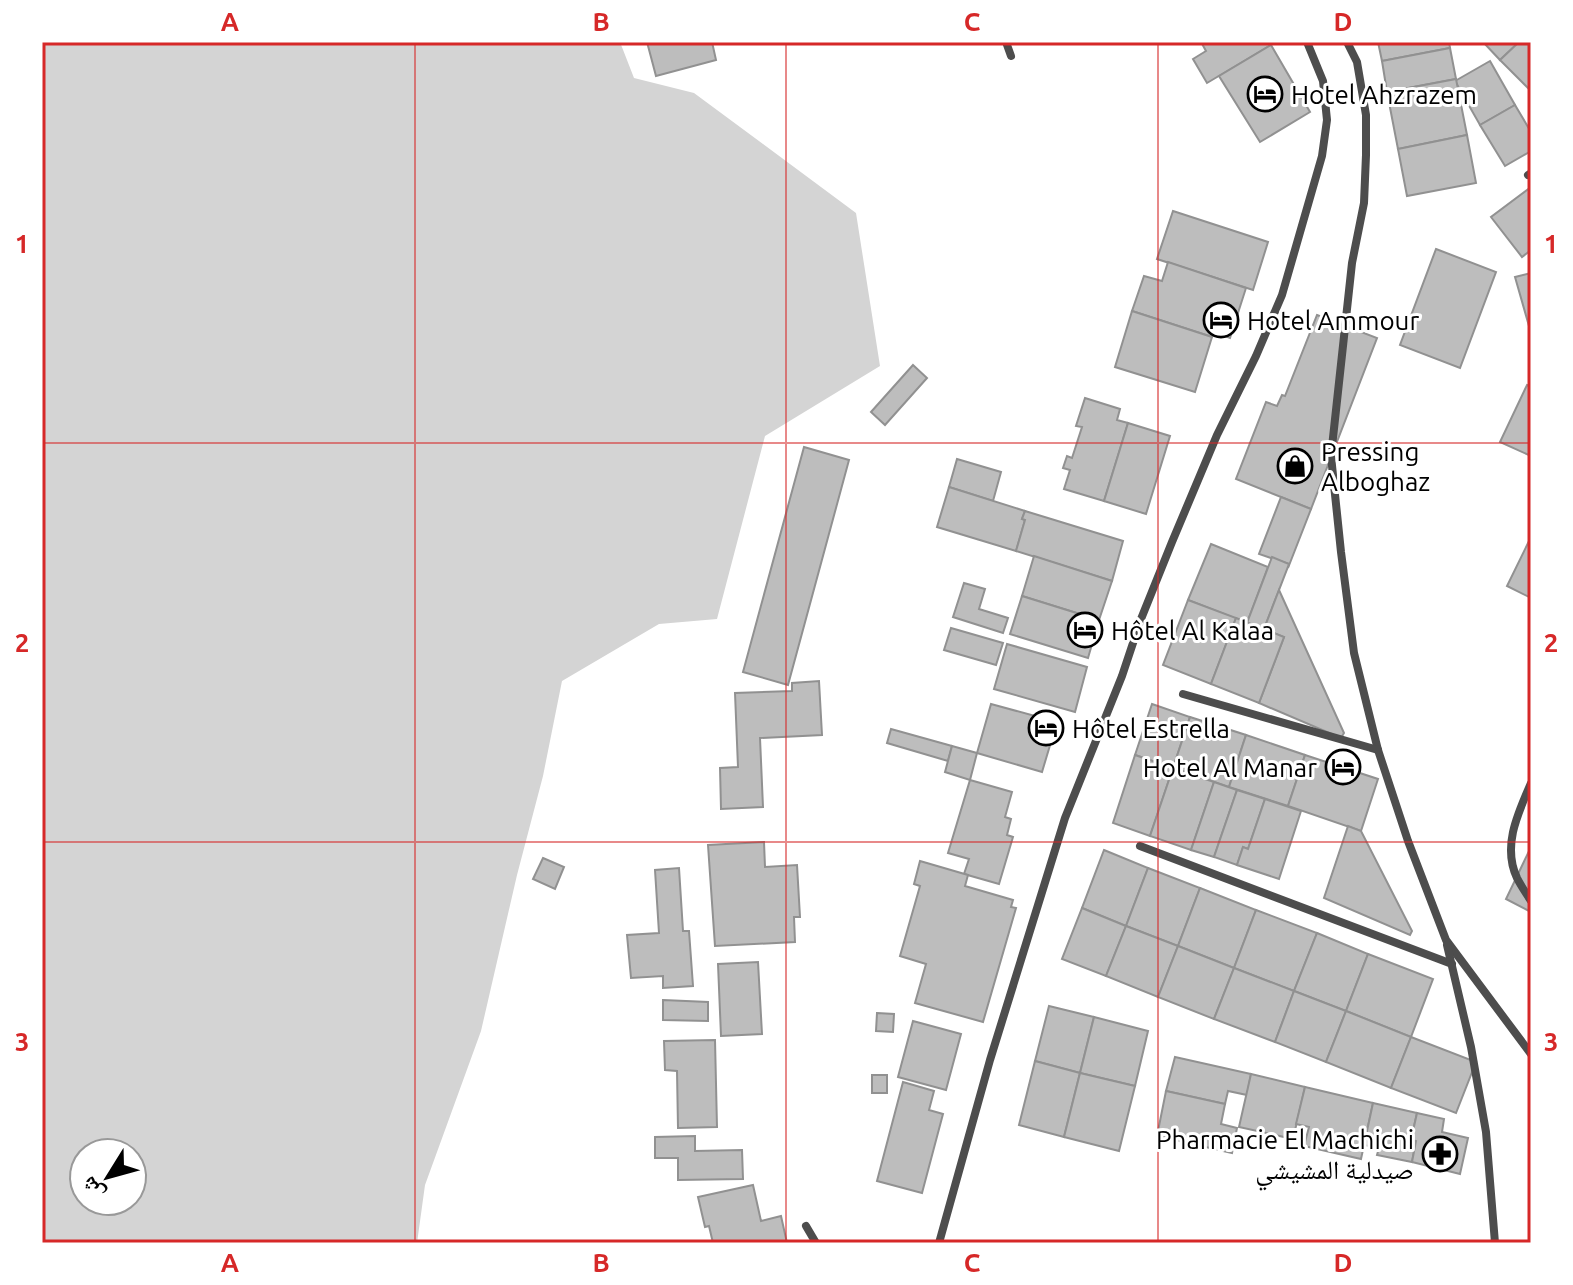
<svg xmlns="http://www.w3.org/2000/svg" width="1573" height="1285" font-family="Ubuntu,'Noto Naskh Arabic',sans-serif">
	<rect width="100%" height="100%" fill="#fff"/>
	<!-- green -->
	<path fill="#d4d4d4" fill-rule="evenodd" d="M 42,42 L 620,42 L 634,78 L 694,93 L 856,213 L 880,366 L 765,436 L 717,619 L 659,624 L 562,681 L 543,776 L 517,875 L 481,1031 L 425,1185 L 417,1243 L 42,1243 ZM 132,1153 L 132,1201 L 84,1201 L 84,1153 Z"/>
	<!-- building -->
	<g fill="#bdbdbd" stroke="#919191" stroke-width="2">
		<polygon points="647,42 712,42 716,60 656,76"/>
		<polygon points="1201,42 1269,42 1271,45 1207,83 1193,59 1206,51"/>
		<polygon points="1378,42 1449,42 1450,48 1382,61"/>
		<polygon points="1483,42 1519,42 1500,60"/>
		<polygon points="1519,42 1531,42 1531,91 1500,60"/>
		<polygon points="1271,45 1310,112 1260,142 1219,76"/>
		<polygon points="1450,48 1456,79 1387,92 1382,61"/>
		<polygon points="1490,61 1515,105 1480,125 1455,81"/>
		<polygon points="1456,79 1467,135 1398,149 1387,92"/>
		<polygon points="1515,105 1531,132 1531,151 1505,166 1480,125"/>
		<polygon points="1467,135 1476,183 1407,196 1398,149"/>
		<polygon points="1531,187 1531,250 1522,257 1491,217"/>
		<polygon points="1173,211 1268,242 1253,290 1157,259"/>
		<polygon points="1436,249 1496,272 1460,368 1400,345"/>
		<polygon points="1168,262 1246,288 1230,338 1214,332 1212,337 1132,311 1144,276 1162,281"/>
		<polygon points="1531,273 1531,333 1515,277"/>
		<polygon points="1132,311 1212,337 1195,392 1115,367"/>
		<polygon points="1317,315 1377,338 1311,509 1236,479 1266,402 1277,406 1282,395 1285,396"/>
		<polygon points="913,365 927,378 885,425 871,412"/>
		<polygon points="1527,385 1531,387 1531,456 1500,442"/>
		<polygon points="1085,398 1120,409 1117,420 1128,423 1104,501 1064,489 1070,470 1063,468 1067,456 1072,458 1082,427 1076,426"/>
		<polygon points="1128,423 1170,436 1146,514 1104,501"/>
		<polygon points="804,447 849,460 788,685 743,672"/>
		<polygon points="957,459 1001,472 993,501 949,487"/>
		<polygon points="949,487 1025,511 1022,519 1025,520 1016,551 937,527"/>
		<polygon points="1281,497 1311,509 1288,568 1289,564 1259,554"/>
		<polygon points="1025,511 1123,541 1112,581 1016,551 1025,520 1022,519"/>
		<polygon points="1530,539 1531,540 1531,598 1507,586"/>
		<polygon points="1211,544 1268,567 1247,623 1188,600"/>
		<polygon points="1034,556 1112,581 1099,620 1022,596"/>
		<polygon points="1272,557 1289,564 1264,629 1247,623"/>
		<polygon points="964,583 985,589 979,609 1008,618 1003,633 953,617"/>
		<polygon points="1279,590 1344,733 1341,738 1259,703 1284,637 1264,629"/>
		<polygon points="1022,596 1099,620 1088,658 1010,634"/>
		<polygon points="1188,600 1236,618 1211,684 1163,665"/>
		<polygon points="1236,618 1284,637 1259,703 1211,684"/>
		<polygon points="951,628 1003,643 996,665 944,650"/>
		<polygon points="1007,644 1087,667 1075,712 994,689"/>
		<polygon points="819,681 822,735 760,738 763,807 721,809 720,768 738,767 735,693 792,691 792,683"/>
		<polygon points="991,704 1057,722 1042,772 977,753"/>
		<polygon points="1152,704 1190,717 1173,768 1135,755"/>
		<polygon points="1190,717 1246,735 1229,787 1173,768"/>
		<polygon points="891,729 952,746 948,761 887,743"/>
		<polygon points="1246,735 1305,755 1288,806 1229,787"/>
		<polygon points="952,746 977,753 970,780 945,772"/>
		<polygon points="1135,755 1173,768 1150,836 1113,823"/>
		<polygon points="1305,755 1378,779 1361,831 1288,806"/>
		<polygon points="1173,768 1214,782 1191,850 1150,836"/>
		<polygon points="970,780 1012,792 1005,817 1011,819 1007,835 1013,837 999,884 964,874 969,859 948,853"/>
		<polygon points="1214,782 1237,790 1214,857 1191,850"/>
		<polygon points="1237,790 1265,799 1248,849 1243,847 1237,865 1214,857"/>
		<polygon points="1265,799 1301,811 1279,879 1237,865 1243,847 1248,849"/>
		<polygon points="1348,826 1361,831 1412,931 1410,935 1324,898"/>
		<polygon points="764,842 765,867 797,865 800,917 794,917 795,942 715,946 708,845"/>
		<polygon points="1531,847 1531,912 1506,899"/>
		<polygon points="1104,850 1148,868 1126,926 1082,908"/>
		<polygon points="543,858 564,867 555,889 533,879"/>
		<polygon points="920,861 968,875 965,886 1013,900 1011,907 1016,908 983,1022 915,1003 926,964 900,956 920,886 914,884"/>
		<polygon points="679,868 683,931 689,931 693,986 663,988 663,976 631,978 627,935 659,933 655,870"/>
		<polygon points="1148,868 1200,888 1178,946 1126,926"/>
		<polygon points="1200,888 1256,910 1234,968 1178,946"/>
		<polygon points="1082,908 1126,926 1106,976 1062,959"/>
		<polygon points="1256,910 1317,933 1294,991 1234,968"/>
		<polygon points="1126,926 1178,946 1158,997 1106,976"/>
		<polygon points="1317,933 1368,954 1346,1011 1294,991"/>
		<polygon points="1178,946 1234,968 1214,1019 1158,997"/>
		<polygon points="1368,954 1433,979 1411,1037 1346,1011"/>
		<polygon points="758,962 762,1034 721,1036 718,964"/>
		<polygon points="1234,968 1294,991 1275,1042 1214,1019"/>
		<polygon points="1294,991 1346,1011 1326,1062 1275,1042"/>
		<polygon points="663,1000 708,1002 708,1021 663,1020"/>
		<polygon points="1049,1006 1094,1017 1080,1073 1035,1061"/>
		<polygon points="1346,1011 1411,1037 1391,1088 1326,1062"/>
		<polygon points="877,1013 894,1014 893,1032 876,1031"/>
		<polygon points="1094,1017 1148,1031 1135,1086 1080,1073"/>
		<polygon points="913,1021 961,1034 946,1090 898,1077"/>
		<polygon points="1411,1037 1476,1062 1456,1113 1391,1088"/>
		<polygon points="715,1040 717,1127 678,1128 677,1071 665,1070 664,1041"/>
		<polygon points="1175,1057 1251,1074 1247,1095 1228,1091 1225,1104 1166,1091"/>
		<polygon points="1035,1061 1080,1073 1064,1137 1019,1125"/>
		<polygon points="1080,1073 1135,1086 1119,1151 1064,1137"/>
		<polygon points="1251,1074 1305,1087 1293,1139 1239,1127"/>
		<rect x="872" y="1075" width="15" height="18"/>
		<polygon points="903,1082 934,1091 929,1110 943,1114 922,1193 877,1181"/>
		<polygon points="1305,1087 1373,1103 1361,1159 1304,1146 1309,1127 1296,1124"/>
		<polygon points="1166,1091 1225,1104 1221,1124 1237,1128 1232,1153 1157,1136"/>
		<polygon points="1373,1103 1417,1113 1411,1140 1416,1141 1412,1162 1377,1155 1379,1148 1364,1145"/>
		<polygon points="1417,1113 1444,1119 1442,1132 1468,1138 1460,1174 1412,1162 1416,1141 1411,1140"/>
		<polygon points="695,1136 695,1151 742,1150 743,1179 678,1180 678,1158 655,1158 655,1137"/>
		<polygon points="753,1185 761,1221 781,1216 787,1243 713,1243 709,1226 705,1227 698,1197"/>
	</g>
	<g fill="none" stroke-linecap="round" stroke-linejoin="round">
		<!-- street -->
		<g stroke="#4d4d4d" stroke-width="8">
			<polyline points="1006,42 1011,56"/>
			<polyline points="1347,42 1357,62 1366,115 1366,155 1364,203 1352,263 1331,456 1341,552 1354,653 1378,750 1408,841 1446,940 1531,1054"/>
			<polyline points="1528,175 1531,173"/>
			<polyline points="1183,694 1378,750"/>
			<path d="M 1531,783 C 1518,813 1502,846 1517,878 C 1521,886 1526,893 1531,901"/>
			<polyline points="1140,846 1452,964"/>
			<polyline points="1447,945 1471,1047 1486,1132 1495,1243"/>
			<polyline points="806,1226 816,1243"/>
			<polyline points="939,1243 990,1060 1065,818 1122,676 1141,619 1172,542 1217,435 1256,356 1282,295 1322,156 1327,120 1323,81 1307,42"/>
		</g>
	</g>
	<!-- grid -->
	<path fill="none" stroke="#d62828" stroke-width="2" stroke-opacity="0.55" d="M 415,42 L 415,1243M 786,42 L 786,1243M 1158,42 L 1158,1243M 42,443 L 1531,443M 42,842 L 1531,842"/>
	<!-- icons -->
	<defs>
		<g id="hotel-ring" transform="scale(1.8)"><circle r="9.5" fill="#fff" stroke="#000" stroke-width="1.5"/><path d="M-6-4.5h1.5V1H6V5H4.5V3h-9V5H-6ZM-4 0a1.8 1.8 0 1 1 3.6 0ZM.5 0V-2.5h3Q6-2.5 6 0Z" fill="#000"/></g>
		<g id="shop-ring" transform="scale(1.8)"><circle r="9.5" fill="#fff" stroke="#000" stroke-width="1.5"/><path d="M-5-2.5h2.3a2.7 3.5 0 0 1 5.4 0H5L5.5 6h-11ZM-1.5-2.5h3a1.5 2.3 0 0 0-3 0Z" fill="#000"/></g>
		<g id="pharmacy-ring" transform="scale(1.8)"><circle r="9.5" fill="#fff" stroke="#000" stroke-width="1.5"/><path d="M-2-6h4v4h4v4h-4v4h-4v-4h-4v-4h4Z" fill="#000"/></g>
	</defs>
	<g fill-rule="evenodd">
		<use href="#hotel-ring" x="1265" y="94"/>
		<use href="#hotel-ring" x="1221" y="320"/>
		<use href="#shop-ring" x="1295" y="466"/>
		<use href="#hotel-ring" x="1085" y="630"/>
		<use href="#hotel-ring" x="1046" y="728"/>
		<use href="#hotel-ring" x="1343" y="767"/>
		<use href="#pharmacy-ring" x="1440" y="1154"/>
	</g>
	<g text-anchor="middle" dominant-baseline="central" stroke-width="6" stroke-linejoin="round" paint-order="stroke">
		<!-- poi labels -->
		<g font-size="26" fill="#000" stroke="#fff" text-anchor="start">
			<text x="1291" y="94">Hotel Ahzrazem</text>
			<text x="1247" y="320">Hotel Ammour</text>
			<text x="1321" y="451">Pressing<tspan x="1321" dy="30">Alboghaz</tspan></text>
			<text x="1111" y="630">Hôtel Al Kalaa</text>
			<text x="1072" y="728">Hôtel Estrella</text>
			<text x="1317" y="767" text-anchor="end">Hotel Al Manar</text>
			<text x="1414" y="1139" text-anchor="end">Pharmacie El Machichi<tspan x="1414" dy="30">صيدلية المشيشي</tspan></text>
		</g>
	</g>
	<!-- border -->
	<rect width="1573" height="1285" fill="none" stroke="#ffffff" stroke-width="88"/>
	<!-- north arrow -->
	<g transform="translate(108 1177) rotate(233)"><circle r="38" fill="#ffffff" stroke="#999999" stroke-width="2"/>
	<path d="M0-6L14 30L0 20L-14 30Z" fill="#000000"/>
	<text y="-12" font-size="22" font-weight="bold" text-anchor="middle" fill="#000000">ش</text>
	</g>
	<rect x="44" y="44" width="1485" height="1197" fill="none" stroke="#d62828" stroke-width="3"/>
	<g font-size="26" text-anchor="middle" font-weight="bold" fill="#d62828">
		<text x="230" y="31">A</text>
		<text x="601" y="31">B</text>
		<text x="972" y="31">C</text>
		<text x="1343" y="31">D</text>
		<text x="22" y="253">1</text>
		<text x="1551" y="253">1</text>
		<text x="22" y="652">2</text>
		<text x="1551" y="652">2</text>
		<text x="22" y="1051">3</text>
		<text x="1551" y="1051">3</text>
		<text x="230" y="1272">A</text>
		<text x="601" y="1272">B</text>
		<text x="972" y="1272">C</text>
		<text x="1343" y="1272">D</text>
	</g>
</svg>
